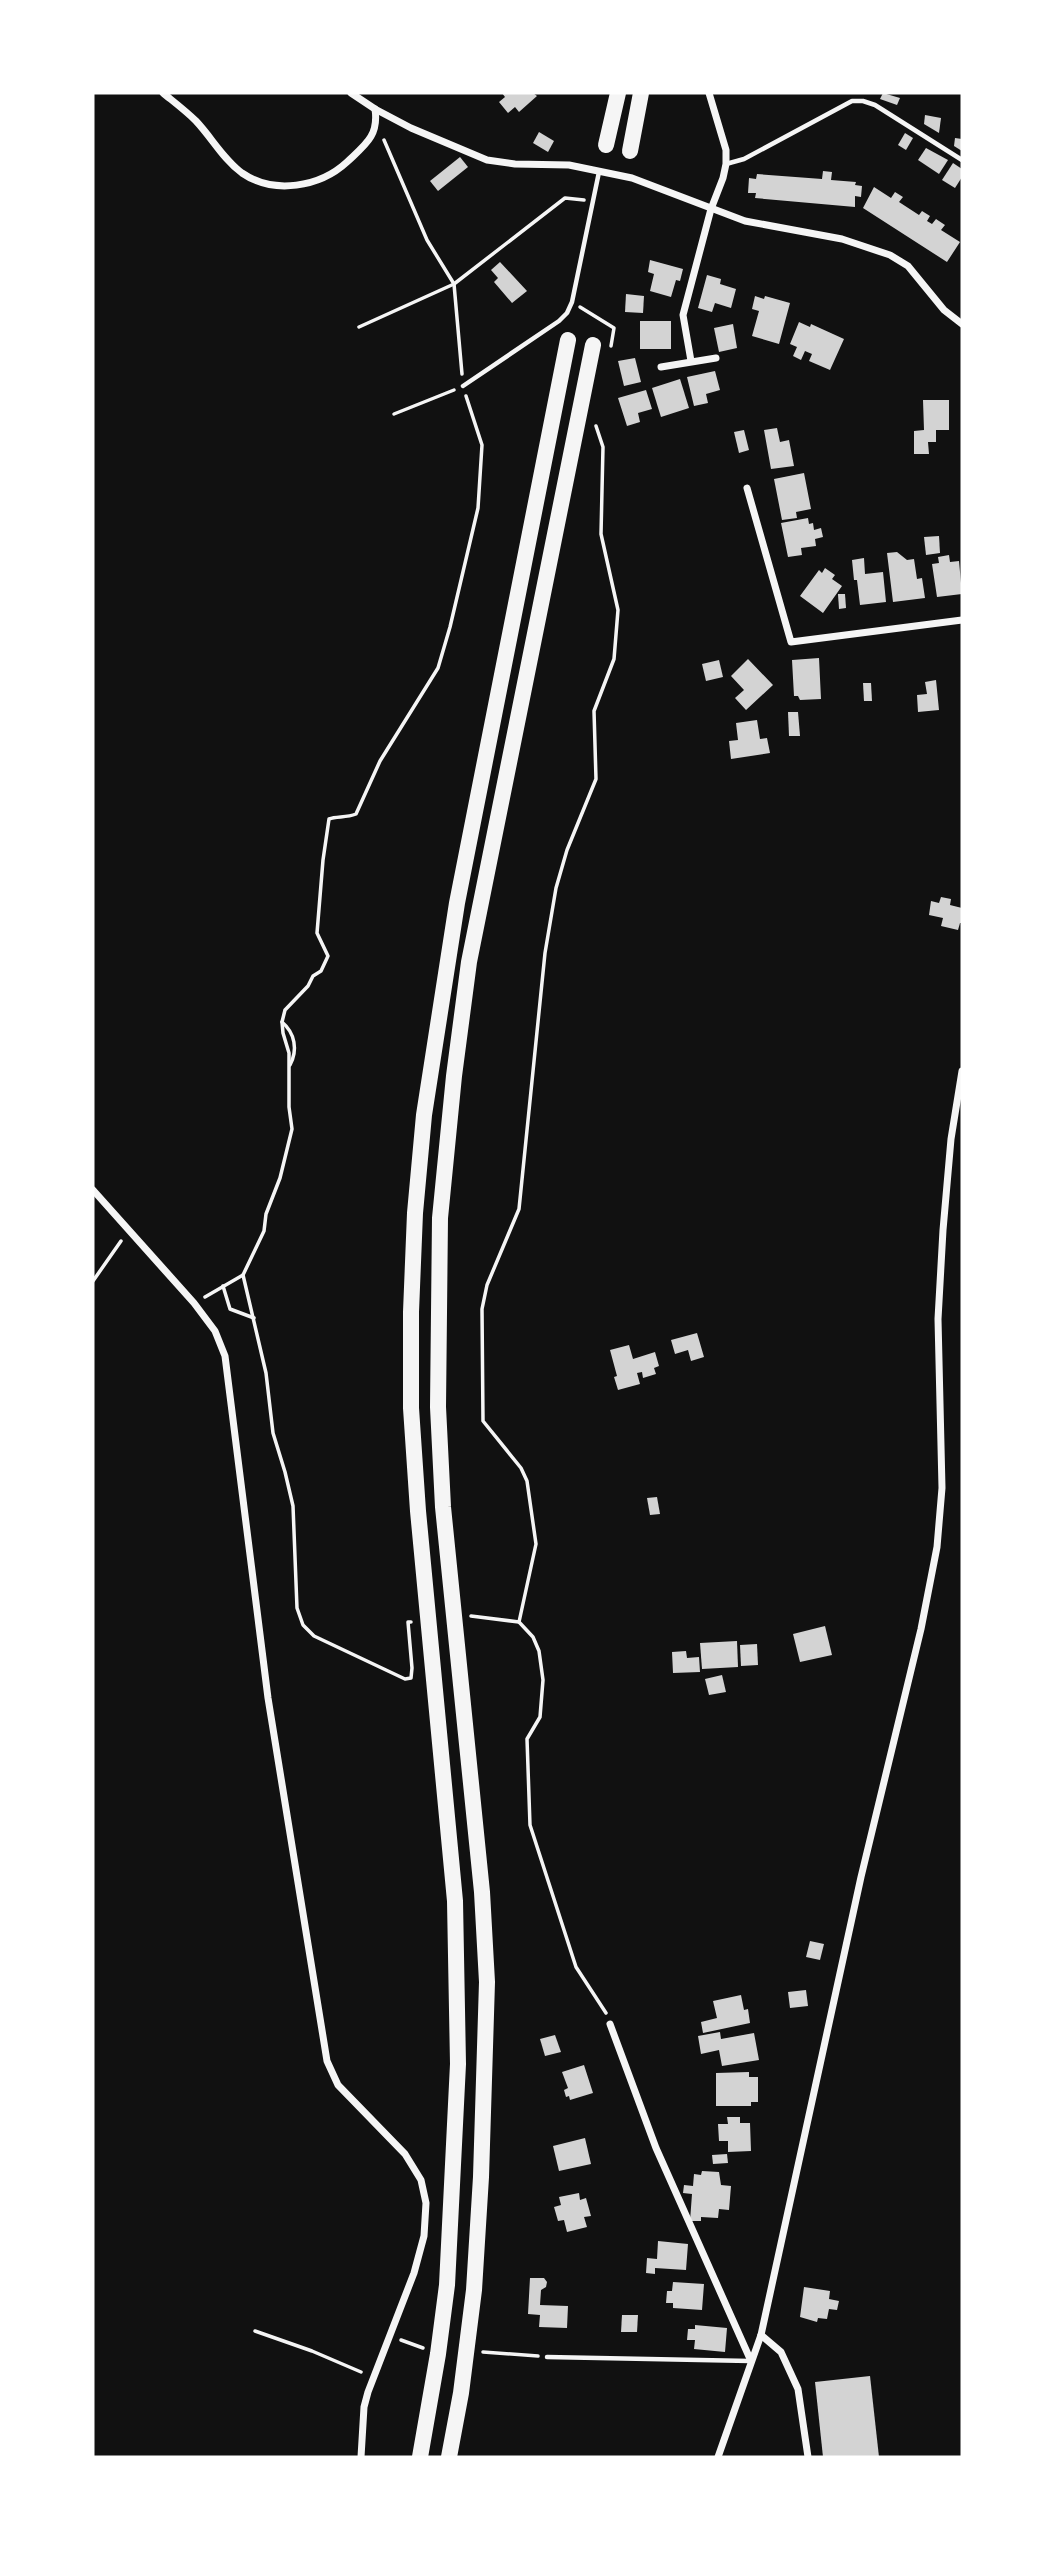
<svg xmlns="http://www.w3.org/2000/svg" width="1055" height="2550" font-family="Raleway,sans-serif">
	<rect width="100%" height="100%" fill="#111"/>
	<!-- building -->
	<g fill="#d3d3d3">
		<polygon points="502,93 533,93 537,96 519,112 515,107 508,113 499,102 505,97"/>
		<polygon points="883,93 900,98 897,105 880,99"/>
		<polygon points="925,115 941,118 939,133 924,124"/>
		<polygon points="539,132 554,141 548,152 533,143"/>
		<polygon points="905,133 913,138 906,150 898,145"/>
		<polygon points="955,138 962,139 962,151 954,146"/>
		<polygon points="926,148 948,160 939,174 918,160"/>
		<polygon points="460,157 468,167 438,191 430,181"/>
		<polygon points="953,163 962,169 962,177 955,188 942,180"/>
		<polygon points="823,171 832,172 831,180 856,182 855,185 862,186 861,197 855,196 855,207 755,198 756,193 748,193 749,178 756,179 757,174 822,179"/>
		<polygon points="874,187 891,198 895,192 903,197 899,202 919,215 922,211 930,216 927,221 932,224 936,219 945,225 941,230 960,242 947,262 863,208"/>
		<polygon points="650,260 683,269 680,281 676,280 671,297 650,291 654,274 648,272"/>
		<polygon points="500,262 527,291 512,303 494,282 498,278 491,270"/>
		<polygon points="707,275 721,279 720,284 736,289 731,308 715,303 712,312 698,308"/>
		<polygon points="626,294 644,296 643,313 625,312"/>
		<polygon points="755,296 764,299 765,296 790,303 779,344 752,336 759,311 752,309"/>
		<rect x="640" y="321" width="31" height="28"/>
		<polygon points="799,322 810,327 811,324 844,339 830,370 809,361 812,354 805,351 801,360 793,356 797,347 790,344"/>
		<polygon points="733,324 737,348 719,352 714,328"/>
		<polygon points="635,358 641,382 624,386 618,361"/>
		<polygon points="715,371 720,390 706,394 708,403 694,406 687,377"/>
		<polygon points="680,379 689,408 661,417 652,388"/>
		<polygon points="646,390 652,409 638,413 640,422 627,426 618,398"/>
		<polygon points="923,400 949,400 949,430 936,430 936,442 928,442 929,454 914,454 914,431 924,430"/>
		<polygon points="777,428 780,442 789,440 794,466 771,469 764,430"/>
		<polygon points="744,430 749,450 739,453 734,432"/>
		<polygon points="804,473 811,509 796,512 797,518 782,520 774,479"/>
		<polygon points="808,518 809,524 813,523 814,530 821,528 823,537 815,539 816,546 801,548 802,555 788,557 781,523"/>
		<polygon points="939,536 940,553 926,555 924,537"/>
		<polygon points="897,552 907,560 914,559 917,579 922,578 925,598 893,602 887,553"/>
		<polygon points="949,555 950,562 959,561 962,594 937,597 932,564 939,563 938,557"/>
		<polygon points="864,558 865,574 883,572 886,602 860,605 857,580 854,580 852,560"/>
		<polygon points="825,568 835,575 832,579 842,586 823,613 800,596 819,570 822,573"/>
		<polygon points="838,594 845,594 846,608 839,609"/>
		<polygon points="819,658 821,699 800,700 798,696 794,696 792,660"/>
		<polygon points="748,659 773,685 746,710 735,698 744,690 731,676"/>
		<polygon points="719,660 723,677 706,681 702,664"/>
		<polygon points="936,680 939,710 918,712 917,695 927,694 925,682"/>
		<polygon points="863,683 871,683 872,701 864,701"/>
		<polygon points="788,712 798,712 800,736 789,736"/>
		<polygon points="757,720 760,739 767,738 770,753 731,759 729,741 738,740 736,723"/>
		<polygon points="941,897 951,899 950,905 962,908 962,923 960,923 958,930 941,926 943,918 929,915 931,901 939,903"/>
		<polygon points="697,1333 704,1357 691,1361 688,1350 675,1354 671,1340"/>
		<polygon points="629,1345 633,1359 655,1352 659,1366 654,1368 656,1374 643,1378 642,1372 637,1373 640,1384 618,1390 614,1377 617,1376 610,1350"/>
		<polygon points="657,1497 660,1514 650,1515 647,1498"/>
		<polygon points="825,1626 832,1655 800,1662 793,1634"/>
		<polygon points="737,1641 738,1667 702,1669 700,1643"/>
		<polygon points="757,1644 758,1665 741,1666 740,1645"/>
		<polygon points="686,1651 687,1658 699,1657 700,1672 673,1673 672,1652"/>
		<polygon points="722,1675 726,1692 709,1695 705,1679"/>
		<polygon points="810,1941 824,1944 820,1960 806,1957"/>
		<polygon points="806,1990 808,2006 790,2008 788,1992"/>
		<polygon points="741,1995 744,2010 748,2009 750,2023 703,2033 701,2022 717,2018 713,2001"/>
		<polygon points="720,2032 721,2039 754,2033 759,2060 722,2066 719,2050 701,2054 698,2036"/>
		<polygon points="555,2035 561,2052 545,2056 540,2039"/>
		<polygon points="584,2065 593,2093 570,2100 569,2096 566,2097 564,2090 568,2088 562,2072"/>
		<polygon points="749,2072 749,2077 758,2077 758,2102 751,2102 751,2106 716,2106 716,2073"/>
		<polygon points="727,2117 740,2117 740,2123 750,2123 751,2151 728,2152 728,2141 719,2141 718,2124 728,2124"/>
		<polygon points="585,2138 591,2164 559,2171 553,2146"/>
		<polygon points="727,2154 728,2163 713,2164 712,2155"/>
		<polygon points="702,2171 719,2172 721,2185 731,2186 729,2210 719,2209 718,2218 701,2217 701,2221 690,2221 692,2194 683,2193 684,2185 693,2186 694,2174 701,2175"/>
		<polygon points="579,2193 580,2200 586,2198 591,2216 584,2217 587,2227 567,2232 564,2220 558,2221 554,2207 561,2205 559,2197"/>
		<polygon points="658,2241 688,2244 686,2270 655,2268 655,2274 646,2273 647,2258 657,2259"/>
		<polygon points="530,2278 544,2278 547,2282 546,2287 541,2290 540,2305 568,2306 567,2328 539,2327 540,2315 528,2314"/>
		<polygon points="673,2282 704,2284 702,2310 673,2308 673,2303 666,2303 667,2291 672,2291"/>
		<polygon points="804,2287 830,2291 829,2299 839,2301 837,2310 829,2309 827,2319 818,2318 817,2322 800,2317"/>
		<polygon points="622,2315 638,2315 637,2332 621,2332"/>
		<polygon points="695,2325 727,2328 725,2352 694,2349 695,2340 687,2340 688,2329 695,2329"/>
		<polygon points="870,2376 879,2457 823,2457 815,2382"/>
	</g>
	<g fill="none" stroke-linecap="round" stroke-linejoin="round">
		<!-- path -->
		<g stroke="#f5f5f5" stroke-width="3.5">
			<polyline points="384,140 427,240 454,284 462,374"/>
			<polyline points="580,307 614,328 611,346"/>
			<polyline points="359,327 454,284 565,198 584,200"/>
			<polyline points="394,414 454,390"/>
			<polyline points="596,426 603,447 601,534 618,610 614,659 594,711 596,779 567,850 556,888 545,953 519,1209 487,1285 482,1309 483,1421 521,1468 527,1481 536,1544 519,1622 533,1637 539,1651 543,1680 540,1717 527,1739 530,1825 576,1967 606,2013"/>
			<path d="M 282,1022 C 295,1033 298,1050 290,1065"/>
			<polyline points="243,1275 266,1373 273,1433 285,1472 293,1506 297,1608 303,1625 314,1636 405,1679 411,1678 412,1668 408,1622 411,1622"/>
			<polyline points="93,1281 121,1241"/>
			<polyline points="223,1286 230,1309 254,1318"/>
			<path d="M 205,1297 L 243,1275 L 264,1231 L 266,1214 L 280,1178 L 292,1129 L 289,1107 L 289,1053 L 283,1033 L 282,1022 L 285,1010 L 308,986 L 313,976 L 321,971 L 328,956 L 317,933 L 323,860 L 329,819 C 337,816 346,818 356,814 L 380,761 L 438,668 L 450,627 L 478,508 L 482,445 L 466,396"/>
			<polyline points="471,1616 519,1622"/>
			<polyline points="255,2331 312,2351 361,2372"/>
			<polyline points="401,2340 423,2348"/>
			<polyline points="483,2352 538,2356"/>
		</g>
		<!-- service -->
		<g stroke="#f5f5f5" stroke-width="4.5">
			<polyline points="726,164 744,159 852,101 863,101 875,105 962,160"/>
			<polyline points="463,386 559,321 567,313 572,302 599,172"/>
			<polyline points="547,2357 750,2361"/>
		</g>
		<!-- minor -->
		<g stroke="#f5f5f5" stroke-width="7">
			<path d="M 163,93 C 174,102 186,111 196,121 C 212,138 223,159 242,173 C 274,195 320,187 347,162 C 365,145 379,136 375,109"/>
			<polyline points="351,93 375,109 411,128 487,160 515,164 569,165 632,178 745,221 842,239 890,255 908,266 944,310 962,324"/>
			<polyline points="691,361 683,315 711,209 723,178 726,164 726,150 709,93"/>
			<polyline points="661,367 716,358"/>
			<polyline points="747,488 791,642 962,620"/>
			<polyline points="93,1190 194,1303 215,1331 225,1356 268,1698 327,2061 338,2085 405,2154 421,2180 426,2203 424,2236 414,2273 368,2392 364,2407 361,2457"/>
			<polyline points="610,2024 656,2148 751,2361"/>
			<polyline points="761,2335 781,2352 798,2389 808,2457"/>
			<polyline points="718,2457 761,2335 861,1877 921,1629 937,1547 942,1488 938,1319 943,1230 951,1139 962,1071"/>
		</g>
		<!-- trunk -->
		<g stroke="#f5f5f5" stroke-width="16">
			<polyline points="606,145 618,93"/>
			<polyline points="630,151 641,93"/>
			<polyline points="420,2457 438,2354 447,2285 458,2064 455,1901 418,1511 411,1408 411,1312 415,1213 424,1115 457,903 568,340"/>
			<polyline points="449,2457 461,2393 474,2290 481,2177 487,1982 482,1892 443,1507 438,1407 440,1218 454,1076 469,962 593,345"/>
		</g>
	</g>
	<!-- border -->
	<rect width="1055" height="2550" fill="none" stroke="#ffffff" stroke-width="189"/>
</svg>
